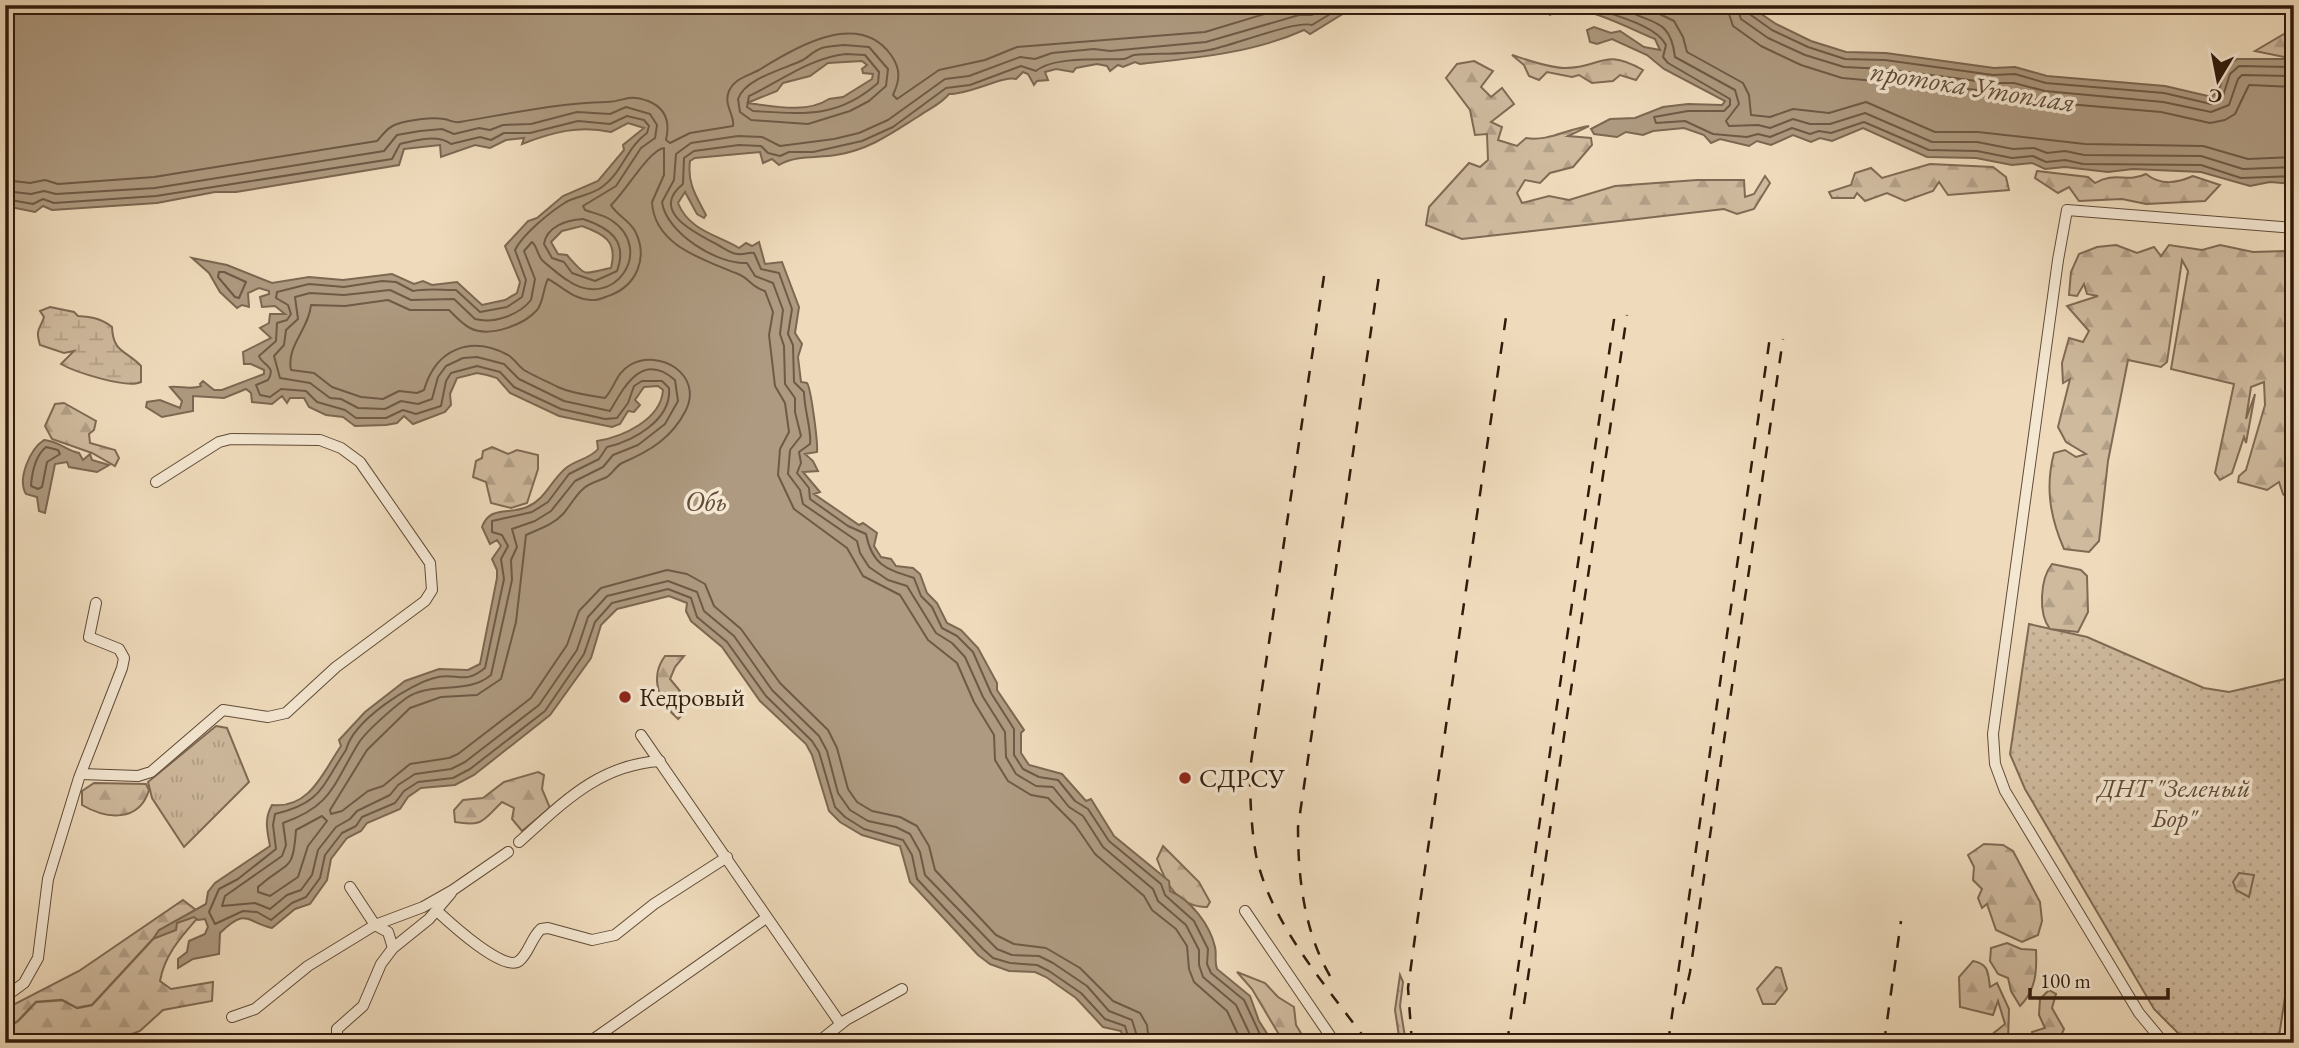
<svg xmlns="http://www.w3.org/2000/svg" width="2299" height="1048" font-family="'EB Garamond',serif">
	<defs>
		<pattern id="grass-dots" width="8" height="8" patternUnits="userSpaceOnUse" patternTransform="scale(1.75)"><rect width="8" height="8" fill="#cfba9e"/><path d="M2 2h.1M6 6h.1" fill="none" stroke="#b29f87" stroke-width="1.8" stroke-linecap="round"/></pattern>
		<pattern id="forest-firs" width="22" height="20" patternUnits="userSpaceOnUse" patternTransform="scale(1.75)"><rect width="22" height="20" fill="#cfba9e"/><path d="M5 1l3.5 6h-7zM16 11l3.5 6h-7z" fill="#b29f87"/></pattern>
		<pattern id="wetland-marsh" width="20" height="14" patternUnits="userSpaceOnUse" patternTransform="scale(1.75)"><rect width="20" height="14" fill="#cfba9e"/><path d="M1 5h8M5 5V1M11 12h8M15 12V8" fill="none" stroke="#b29f87"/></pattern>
		<pattern id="park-tufts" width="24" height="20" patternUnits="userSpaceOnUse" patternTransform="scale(1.75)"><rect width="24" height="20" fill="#cfba9e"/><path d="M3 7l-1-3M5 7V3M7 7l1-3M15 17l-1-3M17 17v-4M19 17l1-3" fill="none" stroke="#b29f87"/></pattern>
	</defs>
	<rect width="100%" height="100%" fill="#efdbbc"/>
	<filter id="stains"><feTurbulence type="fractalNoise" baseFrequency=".00286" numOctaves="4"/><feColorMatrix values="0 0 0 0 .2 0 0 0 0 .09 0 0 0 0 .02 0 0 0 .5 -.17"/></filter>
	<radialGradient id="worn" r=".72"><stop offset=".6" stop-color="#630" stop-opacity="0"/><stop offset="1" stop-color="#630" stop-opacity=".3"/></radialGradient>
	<!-- grass -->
	<polygon fill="url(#grass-dots)" stroke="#806a54" stroke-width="2" points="2029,624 2087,637 2204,688 2229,692 2294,677 2294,938 2278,1043 2188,1043 2154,1009 2025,789 2010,754"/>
	<!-- forest -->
	<g fill="url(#forest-firs)" stroke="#806a54" stroke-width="2">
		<polygon points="2294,28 2294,59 2255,51"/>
		<path d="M 1512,55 C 1528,60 1548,68 1565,68 C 1602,68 1602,47 1643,70 L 1636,80 L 1620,75 L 1613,81 L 1592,83 L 1579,75 L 1572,77 L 1547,72 L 1539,80 L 1529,76 L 1524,65 Z"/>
		<path d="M 1474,61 L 1493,71 L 1481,87 L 1491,97 L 1502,88 L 1514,104 L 1491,122 L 1502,127 L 1498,140 L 1517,146 L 1526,138 C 1547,142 1567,129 1589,126 L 1568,136 L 1591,138 L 1592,145 L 1573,167 L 1550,173 L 1540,183 L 1525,180 L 1517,193 L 1522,203 L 1549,196 L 1569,200 L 1615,186 L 1697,180 L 1744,180 L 1745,197 L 1754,194 L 1765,176 L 1770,183 L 1754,209 L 1737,214 L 1724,209 L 1462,239 L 1426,225 L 1429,207 L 1469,163 L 1480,167 L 1488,160 L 1487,134 L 1475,135 L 1470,110 L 1446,78 L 1457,64 Z"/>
		<polygon points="1930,164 1993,167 2006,177 2009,190 1948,195 1939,182 1933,191 1905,201 1887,193 1865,201 1857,193 1854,198 1832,198 1829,192 1851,185 1855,173 1871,168 1882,178"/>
		<path d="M 2037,171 L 2088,177 L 2095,183 C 2115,171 2127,183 2146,174 C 2161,186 2177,183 2193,176 L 2220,185 L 2205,201 L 2146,204 L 2122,199 L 2079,201 L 2069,187 L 2058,193 L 2035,178 Z"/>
		<path d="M 2116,245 L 2137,253 L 2154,247 L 2161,256 L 2169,245 L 2202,250 L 2220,245 L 2253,252 L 2285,251 L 2293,260 L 2294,505 L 2283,494 L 2279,482 L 2267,490 L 2238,482 L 2239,476 L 2246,470 L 2265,405 L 2264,382 L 2251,387 L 2246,419 L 2255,394 L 2246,443 L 2244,437 L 2232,473 L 2220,480 L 2215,473 L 2234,384 L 2171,369 L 2188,271 L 2182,260 L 2167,362 L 2161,367 L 2128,360 L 2108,461 L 2099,541 L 2089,552 L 2064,549 C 2050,517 2045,487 2054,453 L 2065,450 L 2076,457 L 2086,454 L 2066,442 L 2058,427 L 2070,379 L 2063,383 L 2062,363 L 2069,338 L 2083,342 L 2089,331 L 2067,306 L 2098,296 L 2087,294 L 2084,284 L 2077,296 L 2069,295 L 2071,272 L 2079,254 L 2097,247 Z"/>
		<polygon points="64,403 96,421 94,430 89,434 90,443 115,450 119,458 115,466 92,453 52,439 45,426 55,404"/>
		<polygon points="492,447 508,454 517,450 538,455 538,469 527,503 511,508 491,503 486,482 473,477 476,461 482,458 483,451"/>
		<path d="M 2052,564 L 2081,570 L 2087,576 L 2088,612 L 2078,632 L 2050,629 C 2038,614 2040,579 2052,564 Z"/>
		<path d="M 665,656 L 684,656 L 675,667 L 670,679 L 680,691 L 685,712 L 678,719 C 659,702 649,678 665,656 Z"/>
		<path d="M 538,772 L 544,775 L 542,789 L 550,808 L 522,831 L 512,819 L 514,808 L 502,802 C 483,820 484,827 455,822 L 454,810 L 463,800 L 483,798 L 504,782 Z"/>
		<path d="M 94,783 L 146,784 L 149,790 C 139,823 106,819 82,805 L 82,791 Z"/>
		<polygon points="1984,844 2003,845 2013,851 2040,902 2042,921 2038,935 2022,942 1996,930 1987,904 1982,908 1978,898 1982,889 1973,880 1974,867 1968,855"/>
		<path d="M 1163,846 L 1199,882 L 1210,902 L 1207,907 C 1178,907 1166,884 1157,859 Z"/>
		<polygon points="2239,873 2254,875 2249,897 2236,890 2233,882"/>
		<path d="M 183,900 L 201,914 C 183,935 165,953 160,981 L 171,989 L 213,982 L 212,1001 L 163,1010 L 140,1031 L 110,1042 L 103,1035 L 89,1040 L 91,1043 L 5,1043 L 5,1009 L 79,971 Z"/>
		<path d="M 2007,943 L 2021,949 L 2036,950 C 2037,971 2036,990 2020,1006 L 2011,991 L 2008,978 L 1998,974 L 1990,961 L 1991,948 Z"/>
		<polygon points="2294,943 2294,1033 2285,1017 2290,992 2286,983"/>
		<path d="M 1973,961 C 1989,964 1988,973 1990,987 L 1997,983 L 2009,1009 L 2008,1042 L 1990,1036 L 2005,1024 L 1998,1001 L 1993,1015 L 1960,1007 L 1959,977 Z"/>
		<polygon points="1776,967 1781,968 1787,989 1775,1004 1763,1004 1757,989"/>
		<polygon points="1237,972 1265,983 1278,997 1294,1007 1296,1025 1307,1043 1284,1043 1252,989"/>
		<polygon points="1400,975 1403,982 1400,1006 1406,1043 1400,1043 1395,1010"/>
		<polygon points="2049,990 2056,994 2052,1008 2064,1029 2058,1043 2034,1043 2032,1032 2045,1028 2039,1015 2040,999"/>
	</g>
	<!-- wetland -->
	<path fill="url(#wetland-marsh)" stroke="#806a54" stroke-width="2" d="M 50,307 L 74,312 L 78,316 C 91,317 101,318 112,327 C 113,353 126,350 141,366 L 141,382 C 127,389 75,372 61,364 L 74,351 L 64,353 L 40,345 C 35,328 40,330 44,317 L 40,311 Z"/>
	<!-- park -->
	<polygon fill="url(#park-tufts)" stroke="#806a54" stroke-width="2" points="216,726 227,728 249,782 184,847 152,798 148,782"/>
	<!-- water -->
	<g fill="#ae9a80" stroke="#7c6751" stroke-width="2" fill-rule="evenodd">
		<path d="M 5,5 L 1367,5 L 1349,14 L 1346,12 L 1310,34 L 1304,30 C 1253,53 1195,58 1140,64 L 1135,62 L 1123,67 L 1118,65 L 1110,71 L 1107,66 L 1097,64 L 1076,68 L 1073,72 L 1056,69 L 1045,72 L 1048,80 L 1037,81 L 1034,85 L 1028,74 L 1023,72 L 1016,79 C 1005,75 968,95 949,94 C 940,105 930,108 919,116 C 892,133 869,150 836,155 C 817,158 796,155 779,165 L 772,159 L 763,163 L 760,152 L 695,158 L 690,161 C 687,183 696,196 706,215 L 704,218 L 697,214 L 685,192 L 678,203 C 689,231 720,236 739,248 L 746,243 L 752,246 L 759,242 L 765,264 L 782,262 L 799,307 L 795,333 L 802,344 L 798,357 L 801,382 L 807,383 C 811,388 818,443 817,452 L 805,454 L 813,461 L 818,471 L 803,472 L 820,492 L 814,494 L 859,525 L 863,523 L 877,533 L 874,546 L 881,557 L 891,559 L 896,566 L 913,568 L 920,574 L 927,593 L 937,603 L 947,623 L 961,630 L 978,648 L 997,683 L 997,690 L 1024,730 L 1021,733 L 1021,753 L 1029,765 L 1062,774 L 1086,801 L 1091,799 L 1114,836 L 1169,881 L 1170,891 C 1191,900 1210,925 1215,947 C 1217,955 1214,961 1217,969 L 1250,996 L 1259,1021 L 1273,1043 L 1124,1043 L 1121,1031 L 1103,1027 L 1076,998 L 1046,977 L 1035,972 L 1009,971 L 990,964 L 978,955 L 910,882 L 900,846 L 862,835 L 840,822 L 829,811 L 812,755 L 806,744 L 760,701 L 722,647 L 691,621 L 686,611 L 687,603 L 669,596 L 617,609 L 601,625 L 591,658 L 550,715 L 474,775 L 455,785 L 421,788 L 408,797 L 400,809 L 367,823 L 361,831 L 347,838 L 331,859 L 327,880 L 310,904 L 295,909 L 272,928 C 246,922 247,907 220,933 L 219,954 L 193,959 L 178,968 L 178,959 L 187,952 L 189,941 L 205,934 L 208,927 L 205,919 L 198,920 L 194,917 L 177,923 L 176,930 L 153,939 L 159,930 L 206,904 L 208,892 L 215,883 L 270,846 C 267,830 264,819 272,805 C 310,809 323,772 341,746 L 339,740 L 365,712 L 405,681 L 439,669 L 468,670 L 480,664 L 497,578 L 497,570 L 492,559 L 501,546 L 497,540 L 490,544 L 482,527 C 490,505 509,515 527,507 C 546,499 551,480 566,468 C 575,460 590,459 598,449 L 597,441 C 622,437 661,420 663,390 L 658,386 L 644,387 L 635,400 L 640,405 L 634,412 L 628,411 L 620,424 L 612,427 L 559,416 L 510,393 L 497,378 L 487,375 L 477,373 L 457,378 L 450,394 L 451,405 L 445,412 L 413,424 L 404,416 L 397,423 L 386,425 L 355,426 L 343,417 L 326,415 L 309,407 L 304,398 L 290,398 L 287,403 L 282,396 L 272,404 L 252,402 L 251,393 L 246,389 L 224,398 L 193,396 L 193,411 L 162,417 L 146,407 L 147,402 L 160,400 L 180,408 L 182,401 L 170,387 C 181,386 191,390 201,386 L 200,384 L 203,381 L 214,390 L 222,390 L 264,374 L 264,370 L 251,364 L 244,364 L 243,352 L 271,338 L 260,328 L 269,323 L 270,314 L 285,314 L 275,306 L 262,307 L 260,297 L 269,294 L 269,291 L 259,288 L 248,293 L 249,307 L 242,305 L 237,308 L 220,292 L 209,273 L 192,258 L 227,265 L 272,283 L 309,277 L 343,280 L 392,274 L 414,284 L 423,281 L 432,285 L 457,282 L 482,305 L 505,300 L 517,293 L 520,282 L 505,246 L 528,221 L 537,218 L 563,196 L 598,181 L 624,150 L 623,145 L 644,128 L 628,123 L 611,132 C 579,125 553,132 522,144 L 524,138 L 506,140 L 490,148 L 475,145 L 441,157 L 440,145 L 404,149 L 399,165 L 236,192 L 215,192 L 157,203 L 52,210 L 43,206 L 35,212 L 5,206 ZM 862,61 L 867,65 L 862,69 L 863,73 L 873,74 L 872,79 L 843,97 L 829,99 C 806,114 773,106 747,103 L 777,91 L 783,83 L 810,76 L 828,63 ZM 582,226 C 604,234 618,241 611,268 C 582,274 587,278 567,255 L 558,254 L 551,242 L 562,231 Z"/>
		<path d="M 1542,5 L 1748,5 L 1776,24 L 1811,41 L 1846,52 L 1886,53 L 1994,68 L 2015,67 L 2047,76 L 2165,86 L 2212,97 L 2220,87 L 2223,70 L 2237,59 L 2294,59 L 2294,184 L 2270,182 L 2250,186 L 2201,172 L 2133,169 L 2108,172 L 2065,167 L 2045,169 L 2032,163 L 2012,165 L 1976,158 L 1927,157 L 1863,128 L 1832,141 L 1820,138 L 1811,142 L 1793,135 L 1771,145 L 1757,141 L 1749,146 L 1720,139 L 1711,143 L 1704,135 L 1684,128 L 1653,131 L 1643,135 L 1626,132 L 1617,137 L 1594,134 L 1591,129 L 1610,119 L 1635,118 L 1663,107 L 1688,104 L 1722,105 L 1725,101 L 1664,69 L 1647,55 L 1612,39 L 1597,44 L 1590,42 L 1587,30 L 1594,27 L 1611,33 L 1620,31 L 1644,47 L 1660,50 L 1655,39 C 1635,31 1601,13 1582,11 C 1573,10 1569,12 1560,8 L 1550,15 Z"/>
		<path d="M 44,440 C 59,441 67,451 79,453 L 83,460 L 90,454 L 92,460 L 109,465 L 97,472 L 69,467 L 67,462 L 55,464 L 45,513 L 39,511 L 37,497 L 26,494 C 17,479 30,449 44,440 Z"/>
	</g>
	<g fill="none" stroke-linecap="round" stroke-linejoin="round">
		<!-- shore -->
		<g stroke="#6f5a46" stroke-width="2">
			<path d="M 1586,5 C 1608,14 1656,24 1666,45 L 1663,57 L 1668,63 L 1730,99 L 1730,105 L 1724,111 L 1688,111 L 1654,117 L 1656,123 L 1685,121 L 1713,134 L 1747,137 L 1758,134 L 1770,137 L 1792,128 L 1810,134 L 1819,131 L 1831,133 L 1864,122 L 1929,150 L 1977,151 L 2012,158 L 2033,156 L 2046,162 L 2065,160 L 2083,164 L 2201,165 L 2241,178 L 2294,176"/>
			<path d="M 1618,5 C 1648,26 1670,14 1675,57 L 1735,90 L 1739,104 L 1726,121 L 1729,126 L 1758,125 L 1770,128 L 1793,119 L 1810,124 L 1830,124 L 1865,113 L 1932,142 L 1977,142 L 2013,149 L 2034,148 L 2047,153 L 2065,151 L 2084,155 L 2201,156 L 2243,169 L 2294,167"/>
			<polyline points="1641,5 1674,21 1683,37 1687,52 1743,83 1749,95 1751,115 1770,117 1793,109 1829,113 1866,102 1935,132 1978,132 2085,144 2203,146 2248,159 2294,157"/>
			<polyline points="1726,5 1733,26 1761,46 1801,65 1842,78 2012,93 2044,102 2161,112 2210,123 2225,120 2235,114 2249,85 2294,87"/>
			<polyline points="1736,5 1741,19 1768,38 1805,55 1844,67 1885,69 1992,83 2014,83 2045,91 2163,102 2211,112 2229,105 2238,79 2242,75 2294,76"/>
			<polyline points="1745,5 1748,13 1772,30 1808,47 1845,59 1885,60 1993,75 2015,74 2046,83 2164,93 2211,104 2222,99 2230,74 2239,66 2294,67"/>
			<path d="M 844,45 L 869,47 L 888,69 L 886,86 L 869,101 L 850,111 L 808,124 L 751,120 L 740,112 L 738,99 C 745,78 785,69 803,60 C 810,56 813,51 822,48 C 829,46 837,46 844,45 Z"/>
			<path d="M 846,54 L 865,55 L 879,72 L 878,83 C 837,119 803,114 753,111 L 747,107 L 749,96 C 781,81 809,58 846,54 Z"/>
			<path d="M 5,180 L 30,183 L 45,180 L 58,184 L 154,177 L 377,141 C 383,135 387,127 397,124 C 409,120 431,117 444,119 C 450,120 454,123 460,122 C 508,114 556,103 607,102 C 624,102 626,93 648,101 C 666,108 670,123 666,140 L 670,143 L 690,133 L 733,126 C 735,115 723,105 729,91 C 735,78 748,76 759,70 C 794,48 858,9 891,55 C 901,69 900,80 893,95 L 897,99 L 939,70 L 985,60 L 1017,47 L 1205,32 L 1294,5"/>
			<path d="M 5,191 L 31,194 L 44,191 L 56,194 L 155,188 L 384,151 L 397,135 L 420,131 L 442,129 L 454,134 L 479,128 L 490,130 L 503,125 L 531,124 L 577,112 L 610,114 L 626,107 L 650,114 L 657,125 L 655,138 L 641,148 L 616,186 L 583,206 L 585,210 C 593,213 604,215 611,220 C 656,249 614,313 567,280 C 563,278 545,263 542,260 C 537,254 537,246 532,242 L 524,251 L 535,279 L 531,300 C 519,315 494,324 475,319 L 454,299 L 411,300 L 390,290 L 344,295 L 310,293 L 295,297 L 298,319 L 286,330 L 284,345 L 274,356 L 280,378 L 310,383 L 330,398 L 341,399 L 358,408 L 385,409 L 401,401 L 418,404 L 432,399 L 438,377 L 446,366 L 463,358 L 477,357 L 504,364 L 519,379 L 564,401 L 610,411 C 624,387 642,351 675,380 L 678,401 L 665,424 L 638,445 L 613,455 L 603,467 L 575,481 L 551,511 L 535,521 L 512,529 L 517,547 L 511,560 L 512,580 L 491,675 C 466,696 431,680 405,699 C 393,708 365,732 358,744 C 333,785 332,806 283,823 L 286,845 L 282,856 L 225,896 L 222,906 L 255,903 L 270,909 L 287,895 L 301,890 L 312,875 L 318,850 L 336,827 L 350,819 L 357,811 L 390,795 L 398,785 L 415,774 L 451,769 L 465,762 L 539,705 L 577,650 L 588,617 L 607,596 L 668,581 L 697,592 L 704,611 L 734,636 L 772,690 L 819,736 L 827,751 L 838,793 L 850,810 L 868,821 L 896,827 L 910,834 L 920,852 L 925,875 L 997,949 L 1012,955 L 1039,956 L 1053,963 L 1087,986 L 1109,1011 L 1132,1020 L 1139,1043"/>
			<path d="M 5,199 L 33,204 L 43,199 L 54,203 L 156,196 L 392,159 L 400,144 C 416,140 438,134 451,144 L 480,137 L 491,140 L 504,133 L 530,133 L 578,121 L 610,124 L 627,116 L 644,120 L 649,126 L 647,133 C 627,147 622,173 602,187 C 591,195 578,196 566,202 C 550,212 523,234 515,250 L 526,280 L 522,297 L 507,307 L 480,312 L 456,290 C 442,290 425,288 413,291 L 396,282 L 382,281 L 344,287 L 309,284 L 277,292 L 276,298 L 288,305 L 291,314 L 287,320 L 277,323 L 276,341 L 259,356 C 262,365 277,366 268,380 L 256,385 L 260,395 L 270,397 L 281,389 L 306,391 L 317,402 L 345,410 L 356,418 L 386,418 L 403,410 L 416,414 L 441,406 L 446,381 L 451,373 L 477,366 L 500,372 L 514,387 L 561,409 L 605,419 L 617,418 L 628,403 L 634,386 L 642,381 L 662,381 L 669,388 C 672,420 633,441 607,447 L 599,459 L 569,474 L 548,502 L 532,512 L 492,521 L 492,532 L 502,535 L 508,546 L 501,559 L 504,579 L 485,668 C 464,685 458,673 438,677 C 410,683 353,721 346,750 C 321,787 322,803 275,814 L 273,825 L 276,849 L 238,879 L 219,889 L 209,912 L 215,924 L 243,911 L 257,912 L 271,920 L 292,903 L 306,897 L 320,878 L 325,855 L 342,833 L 356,826 L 362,817 L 395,803 L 404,791 L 418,782 L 453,778 L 470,769 L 545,711 L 584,654 L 595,622 L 612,603 L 668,589 L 691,598 L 697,617 L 727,642 L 766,696 L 812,741 L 819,752 L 835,807 L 845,817 L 864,829 L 903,840 L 912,855 L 917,879 L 983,949 L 993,958 L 1010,963 L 1037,965 L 1049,971 L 1081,993 L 1105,1019 L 1125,1026 L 1130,1043"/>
			<path d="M 583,219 C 610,228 628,241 617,271 L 595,281 L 572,273 L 564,262 L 552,258 L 544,244 C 547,226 567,220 583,219 Z"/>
			<polygon points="224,272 246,282 239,298 235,297 218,277 219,272"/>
			<path d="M 46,447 L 58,450 L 60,454 L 47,462 L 42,487 L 38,489 L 31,486 C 32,472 35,456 46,447 Z"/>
			<path d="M 322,816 L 327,821 L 308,846 L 298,877 L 270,896 L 258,892 L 258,887 C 288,860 293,874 296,830 Z"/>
			<path d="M 1149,1043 L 1147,1025 L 1140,1013 L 1113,1001 L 1080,968 L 1046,948 L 1014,944 L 996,935 L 935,870 L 929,846 L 917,826 L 900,817 L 872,811 L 857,802 L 848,789 L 837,748 L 828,730 L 780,683 L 741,629 L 714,606 L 705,584 L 687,574 L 667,570 L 601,588 L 579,611 L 567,645 L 531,698 L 458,754 L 449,758 L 410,764 L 383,786 L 368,791 L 342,811 L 331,814 L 330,810 L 367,750 L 410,708 L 441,697 L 477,695 L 501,679 L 516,622 L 526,535 C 539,529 553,525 563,514 C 570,506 575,496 583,489 C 589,483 599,481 607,477 C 613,473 616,466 622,463 C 650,451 672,438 686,410 C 703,375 660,348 630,365 C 616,373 615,387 605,398 C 588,395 573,394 558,387 C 550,383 530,374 524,370 C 518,366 515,359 508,355 C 470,335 436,349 424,390 L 417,393 L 399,391 L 383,399 L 361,397 L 332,387 L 314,373 L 291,370 C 286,346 309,329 311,305 L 345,306 L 388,300 L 410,310 L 449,310 C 455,316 462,324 470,328 C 489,338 524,325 537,310 C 544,301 543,288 548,279 C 562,286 572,299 591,300 C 599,301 604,297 611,295 C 636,285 648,259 636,233 C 631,221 616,215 611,205 C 626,191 649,150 664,148 L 664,175 L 652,202 C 654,246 705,260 738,274 C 748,277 752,288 765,291 L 773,312 L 769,335 L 775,386 L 785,403 L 789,432 L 780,449 L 778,475 L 794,509 L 847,548 L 863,576 L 900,595 L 928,640 L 957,663 L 974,702 L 994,735 L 995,760 L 1008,781 L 1031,795 L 1048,798 L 1075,825 L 1095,854 L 1144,896 L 1152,910 L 1176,929 L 1187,946 L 1189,969 L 1194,982 L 1227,1011 L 1242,1043"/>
			<path d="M 1254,1043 L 1236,1005 L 1203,977 L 1199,965 L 1199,950 L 1186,925 L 1158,901 L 1153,889 L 1103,847 L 1083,816 L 1069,807 L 1053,787 L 1036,786 L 1016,774 L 1006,757 L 1005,732 L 983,697 L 965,657 L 952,643 L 936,633 L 907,586 L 888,580 L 869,567 L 860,553 L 857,541 L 803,504 L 800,490 L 788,474 L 790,450 L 801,436 L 795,412 L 795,398 L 785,384 L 784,346 L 780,334 L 783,310 L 773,283 L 755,276 L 747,263 C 718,265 666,233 662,202 L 674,180 L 676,154 L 691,143 L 738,136 L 762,137 L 780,146 L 834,139 L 859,133 L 888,120 L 945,79 L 969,76 L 1020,57 L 1035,59 L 1052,53 L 1094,49 L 1110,51 L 1206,42 L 1299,15 L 1312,15 L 1329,5"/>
			<path d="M 1264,1043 L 1244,1000 L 1211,973 L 1207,964 L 1208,949 L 1194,921 L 1165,895 L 1161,884 L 1109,841 L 1088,809 L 1075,801 L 1058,780 L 1039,777 L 1023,769 L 1014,755 L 1014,729 L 991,693 L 973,652 L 957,636 L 942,628 L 932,607 L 921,596 L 914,578 C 886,569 872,565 866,534 L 848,526 L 810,499 L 809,488 L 797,473 L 801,463 L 799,452 L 810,444 C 812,431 804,409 804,392 L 794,382 L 793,345 L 788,334 L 792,309 L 779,273 L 761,269 L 754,253 C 748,252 744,255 738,254 C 731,254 724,248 718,245 C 698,234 648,212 683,184 L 684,158 L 694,151 L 739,145 L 761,146 L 768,153 L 780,156 L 789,152 L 813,152 L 862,141 L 893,127 L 946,88 L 970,85 L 1021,66 L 1036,71 C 1054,56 1102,60 1124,59 C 1127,59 1130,56 1134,55 C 1158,53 1184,55 1209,50 C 1231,46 1296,20 1312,25 L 1345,5"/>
		</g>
		<!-- stream -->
		<polyline stroke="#7c6751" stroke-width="2.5" points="5,1029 18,1021 36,1002 62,1000 77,1008 92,1005 153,939"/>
		<!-- minor casing -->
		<g stroke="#604b37" stroke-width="12">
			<g id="minor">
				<polyline points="641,735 840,1023"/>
				<polyline points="81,774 138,776 151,772 223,710 268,717 286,713 336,667 425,601 432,590 430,563 360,462 341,448 320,440 231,439 219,442 156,482"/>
				<path d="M 519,842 C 563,803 598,765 660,761"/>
				<polyline points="350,887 375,925 388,932 393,948"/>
				<path d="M 437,911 C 449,922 504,973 519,961 C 529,953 531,938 541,929 L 548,928 L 592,940 L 615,935 L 654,904 L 727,857"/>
				<polyline points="1245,911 1335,1043"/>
				<polyline points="5,997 24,983 38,958 48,879 79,778 122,668 124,658 119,649 89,637 96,603"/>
				<polyline points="232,1017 255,1009 308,966 375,925 423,907 453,890 508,852"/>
				<polyline points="337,1043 337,1029 363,1006 381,964 393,948 429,919 451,893"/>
				<polyline points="588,1043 766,918"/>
				<polyline points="817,1043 846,1020 902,989"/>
				<polyline points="2164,1043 2139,1013 2005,791 1995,764 1993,734 2058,260 2067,210 2294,228"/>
			</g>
		</g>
		<!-- minor -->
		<use href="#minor" stroke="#f5e8d3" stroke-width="10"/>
		<!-- rail -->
		<g stroke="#301b0b" stroke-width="2.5" stroke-dasharray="12 12" stroke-linecap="butt">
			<path d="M 1324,276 L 1250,769 C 1250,798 1251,826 1256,855 C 1271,925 1327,986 1368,1043"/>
			<path d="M 1330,976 C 1304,931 1298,878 1298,827 L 1379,276"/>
			<polyline points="1524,1004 1627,315"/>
			<polyline points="1683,1004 1690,972 1783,339"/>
			<polyline points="1412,1043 1408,988 1415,937 1506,317"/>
			<polyline points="1507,1043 1615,313"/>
			<polyline points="1668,1043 1770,337"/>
			<polyline points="1884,1043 1901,921"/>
		</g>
	</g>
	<!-- markers -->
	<g fill="#8f2418" stroke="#f5e8d3" stroke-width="2.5">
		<circle cx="625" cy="697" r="7"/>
		<circle cx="1185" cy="778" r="7"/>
	</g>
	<g text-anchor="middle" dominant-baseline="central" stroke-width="7" stroke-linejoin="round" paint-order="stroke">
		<!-- poi labels -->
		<g font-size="26" fill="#301b0b" stroke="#f5e8d3" text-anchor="start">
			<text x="639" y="697">Кедровый</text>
			<text x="1199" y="778">СДРСУ</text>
		</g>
		<!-- park labels -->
		<g font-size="26" font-style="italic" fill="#604b37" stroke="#f5e8d3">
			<text x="2174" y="788">ДНТ "Зеленый<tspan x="2174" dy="30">Бор"</tspan></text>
		</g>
		<!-- water labels -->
		<g font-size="28" font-style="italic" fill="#624e3a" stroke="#f5e8d3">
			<text transform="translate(1973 86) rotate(9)">протока Утоплая</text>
			<text x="706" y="501">Обь</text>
		</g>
	</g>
	<!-- margin -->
	<rect width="2299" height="1048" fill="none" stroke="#efdbbc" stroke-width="28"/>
	<rect x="7" y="7" width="2285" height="1034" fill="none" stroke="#301b0b" stroke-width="3.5"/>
	<rect x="14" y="14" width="2271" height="1020" fill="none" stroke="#301b0b" stroke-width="2"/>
	<!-- north arrow -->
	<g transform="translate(2218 80) rotate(190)" stroke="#f5e8d3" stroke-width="5" paint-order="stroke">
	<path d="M0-5L12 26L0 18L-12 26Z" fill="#301b0b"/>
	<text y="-10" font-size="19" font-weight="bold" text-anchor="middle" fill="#301b0b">С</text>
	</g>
	<!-- scale -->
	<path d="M2030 988v10h138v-10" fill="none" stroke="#301b0b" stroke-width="3.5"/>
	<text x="2040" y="988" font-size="21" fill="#301b0b" stroke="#f5e8d3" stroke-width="5" paint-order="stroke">100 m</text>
	<rect width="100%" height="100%" filter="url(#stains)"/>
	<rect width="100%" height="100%" fill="url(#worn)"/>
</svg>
